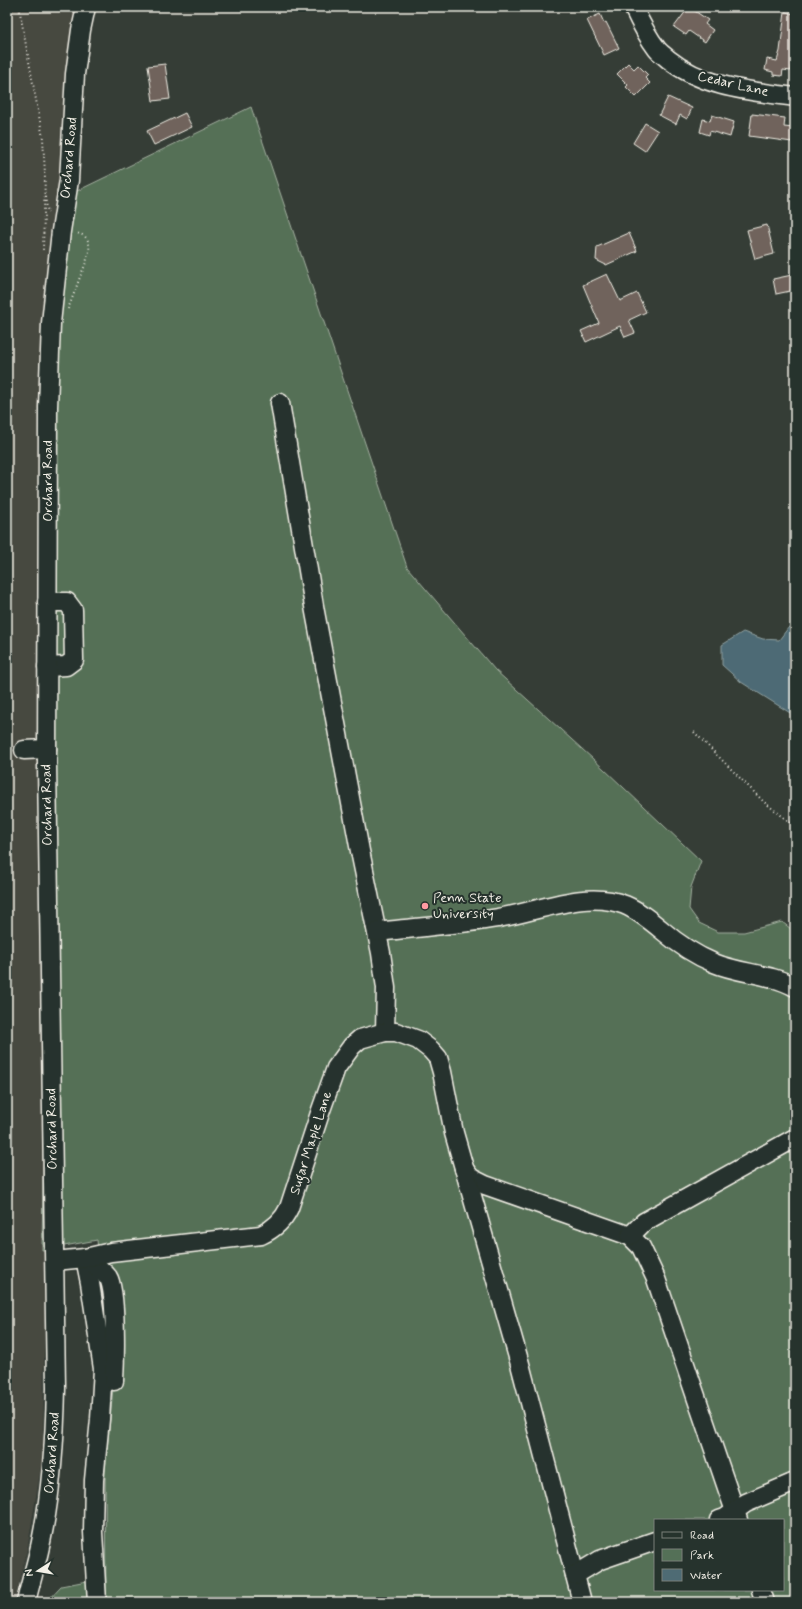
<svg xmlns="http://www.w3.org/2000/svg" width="802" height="1609" font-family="Mynerve,sans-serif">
	<rect width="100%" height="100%" fill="#353d36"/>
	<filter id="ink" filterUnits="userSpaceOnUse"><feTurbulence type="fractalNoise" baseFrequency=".025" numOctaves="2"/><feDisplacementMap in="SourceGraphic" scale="8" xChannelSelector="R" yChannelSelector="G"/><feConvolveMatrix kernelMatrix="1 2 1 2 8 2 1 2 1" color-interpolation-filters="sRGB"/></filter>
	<g filter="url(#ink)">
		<!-- built -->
		<polygon fill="#464841" points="7,7 80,7 60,187 46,295 39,366 38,690 40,958 45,1287 43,1455 28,1545 15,1602 7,1602"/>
		<!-- green -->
		<g fill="#547057" stroke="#a4b0a0" fill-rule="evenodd">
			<path d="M 251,107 L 407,567 L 495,670 L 604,769 L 701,861 L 691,887 L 689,909 L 699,923 L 718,932 L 744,932 L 782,922 L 795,932 L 795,1602 L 106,1602 L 105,1472 L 113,1388 L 97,1240 L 42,1250 L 57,189 L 77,191 ZM 655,1520 L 783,1520 L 783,1590 L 655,1590 Z"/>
			<polygon points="92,1580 93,1602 46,1602 61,1586"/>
		</g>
		<!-- water -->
		<polygon fill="#4e6b74" stroke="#90a1a2" points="795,619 795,716 741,682 722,665 722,645 743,632 763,639 779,640"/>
		<!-- building -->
		<g fill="#6f635b" stroke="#f4f1e8">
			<polygon points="689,7 708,20 705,24 713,30 705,42 689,31 686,35 674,27"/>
			<polygon points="785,12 795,14 795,66 792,66 791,71 783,70 782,76 773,75 773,72 765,70 767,59 777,61 780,51"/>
			<polygon points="600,14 604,23 606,22 619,48 604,55 587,20"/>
			<polygon points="628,63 634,69 638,65 648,75 645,78 650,83 636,97 626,87 628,85 617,74"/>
			<polygon points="165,64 170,99 153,101 148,66"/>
			<polygon points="668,97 692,108 687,119 680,115 676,124 659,115"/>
			<polygon points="185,113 192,127 154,145 147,131"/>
			<polygon points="752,114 785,118 784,127 793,128 792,142 749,136"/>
			<polygon points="712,115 734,122 730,137 710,131 709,135 700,132 703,119 710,121"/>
			<polygon points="645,123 658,131 645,151 633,143"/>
			<polygon points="767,225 774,254 755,259 747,230"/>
			<polygon points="629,233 637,251 606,265 596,260 597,247"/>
			<polygon points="607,274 620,301 637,293 646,312 629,320 635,333 625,337 620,326 586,342 581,331 599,323 583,285"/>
			<polygon points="792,275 795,290 776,294 773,279"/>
		</g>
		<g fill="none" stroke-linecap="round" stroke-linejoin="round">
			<!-- minor casing -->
			<g stroke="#f4f1e8" stroke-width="21">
				<g id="minor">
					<path d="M 633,7 C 640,22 647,36 657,49 C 660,53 665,56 668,59 C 704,88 751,91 795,97"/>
					<polyline points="280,403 315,612 360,851 381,953 386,988 385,1032"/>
					<polyline points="47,667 66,666 74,660 73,610 67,602 47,602"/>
					<polyline points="24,750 47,749"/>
					<path d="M 377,932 C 417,927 458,925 498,918 C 538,912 585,889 625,905 C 639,911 651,921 663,931 C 678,944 695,955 714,963 C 740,974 770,973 795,987"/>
					<polyline points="464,1169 471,1178 485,1185 630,1236 641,1247 656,1279 738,1520"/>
					<polyline points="630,1236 644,1222 795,1138"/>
					<polyline points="85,1258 90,1283 103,1369 100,1419 94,1480 93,1532 97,1602"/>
					<path d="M 85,1258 C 92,1263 102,1269 108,1277 C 117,1291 115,1362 114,1381"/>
					<path d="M 55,1261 L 85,1258 L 111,1252 L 261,1235 C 274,1229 283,1221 289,1208 L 321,1110 L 336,1068 L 352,1046 L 360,1039 L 385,1032 L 396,1032 L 418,1040 L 431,1050 L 438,1058 L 442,1072 L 454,1133 L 520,1364 L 582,1602"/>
					<polyline points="719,1520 725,1518 746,1503 795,1482"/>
					<polyline points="575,1575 600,1560 655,1541"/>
					<polyline points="761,1590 765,1602"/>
					<path d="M 26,1602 C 31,1580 38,1559 42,1537 C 52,1488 55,1438 56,1388 L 47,764 L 48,407 L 51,323 L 61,231 L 69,180 L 75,74 L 81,30 L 86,7"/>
				</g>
			</g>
			<!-- path -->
			<g stroke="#f4f1e8" stroke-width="2" stroke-dasharray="1 3" stroke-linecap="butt">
				<polyline points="19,7 43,138 45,174 43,250"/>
				<polyline points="45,197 48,213"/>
				<path d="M 68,309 C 72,299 76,288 80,277 C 85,264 100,237 76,233"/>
				<polyline points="694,732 764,802 795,826"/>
			</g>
			<!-- minor -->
			<use href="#minor" stroke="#26332d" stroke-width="18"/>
		</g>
	</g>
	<!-- markers -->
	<circle fill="#ff9aa2" stroke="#26332d" stroke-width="1.5" cx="425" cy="906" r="4"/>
	<g text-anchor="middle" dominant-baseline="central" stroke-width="4" stroke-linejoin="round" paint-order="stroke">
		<!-- street labels -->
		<g font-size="14" fill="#f4f1e8" stroke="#26332d">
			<text transform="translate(733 84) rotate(13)">Cedar Lane</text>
			<text transform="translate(69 158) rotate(-85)">Orchard Road</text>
			<text transform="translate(48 481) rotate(-90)">Orchard Road</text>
			<text transform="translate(47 805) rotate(-91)">Orchard Road</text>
			<text transform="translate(52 1129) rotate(-91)">Orchard Road</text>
			<text transform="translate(311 1143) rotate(-72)">Sugar Maple Lane</text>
			<text transform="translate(52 1453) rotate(-86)">Orchard Road</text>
		</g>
		<!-- poi labels -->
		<g font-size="14" fill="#f4f1e8" stroke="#26332d" text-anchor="start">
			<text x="433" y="898">Penn State<tspan x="433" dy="16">University</tspan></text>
		</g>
	</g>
	<!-- margin -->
	<rect width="802" height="1609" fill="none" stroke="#26332d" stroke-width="24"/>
	<rect x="12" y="12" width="778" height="1585" fill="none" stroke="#f4f1e8" stroke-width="1.5" filter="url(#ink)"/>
	<!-- legend -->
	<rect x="654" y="1519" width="130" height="72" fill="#26332d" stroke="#787f78"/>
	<rect x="662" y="1532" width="20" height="6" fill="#26332d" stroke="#787f78"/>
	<text x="690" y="1539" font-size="12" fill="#f4f1e8">Road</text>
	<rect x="662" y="1549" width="20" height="12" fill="#547057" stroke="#787f78"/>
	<text x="690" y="1559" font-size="12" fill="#f4f1e8">Park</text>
	<rect x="662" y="1569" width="20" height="12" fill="#4e6b74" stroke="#787f78"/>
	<text x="690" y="1579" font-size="12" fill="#f4f1e8">Water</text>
	<!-- north arrow -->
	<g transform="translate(38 1571) rotate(258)" stroke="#26332d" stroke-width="3" paint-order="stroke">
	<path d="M0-3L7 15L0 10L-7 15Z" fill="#f4f1e8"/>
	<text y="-6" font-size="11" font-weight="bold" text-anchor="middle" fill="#f4f1e8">N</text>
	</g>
</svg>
